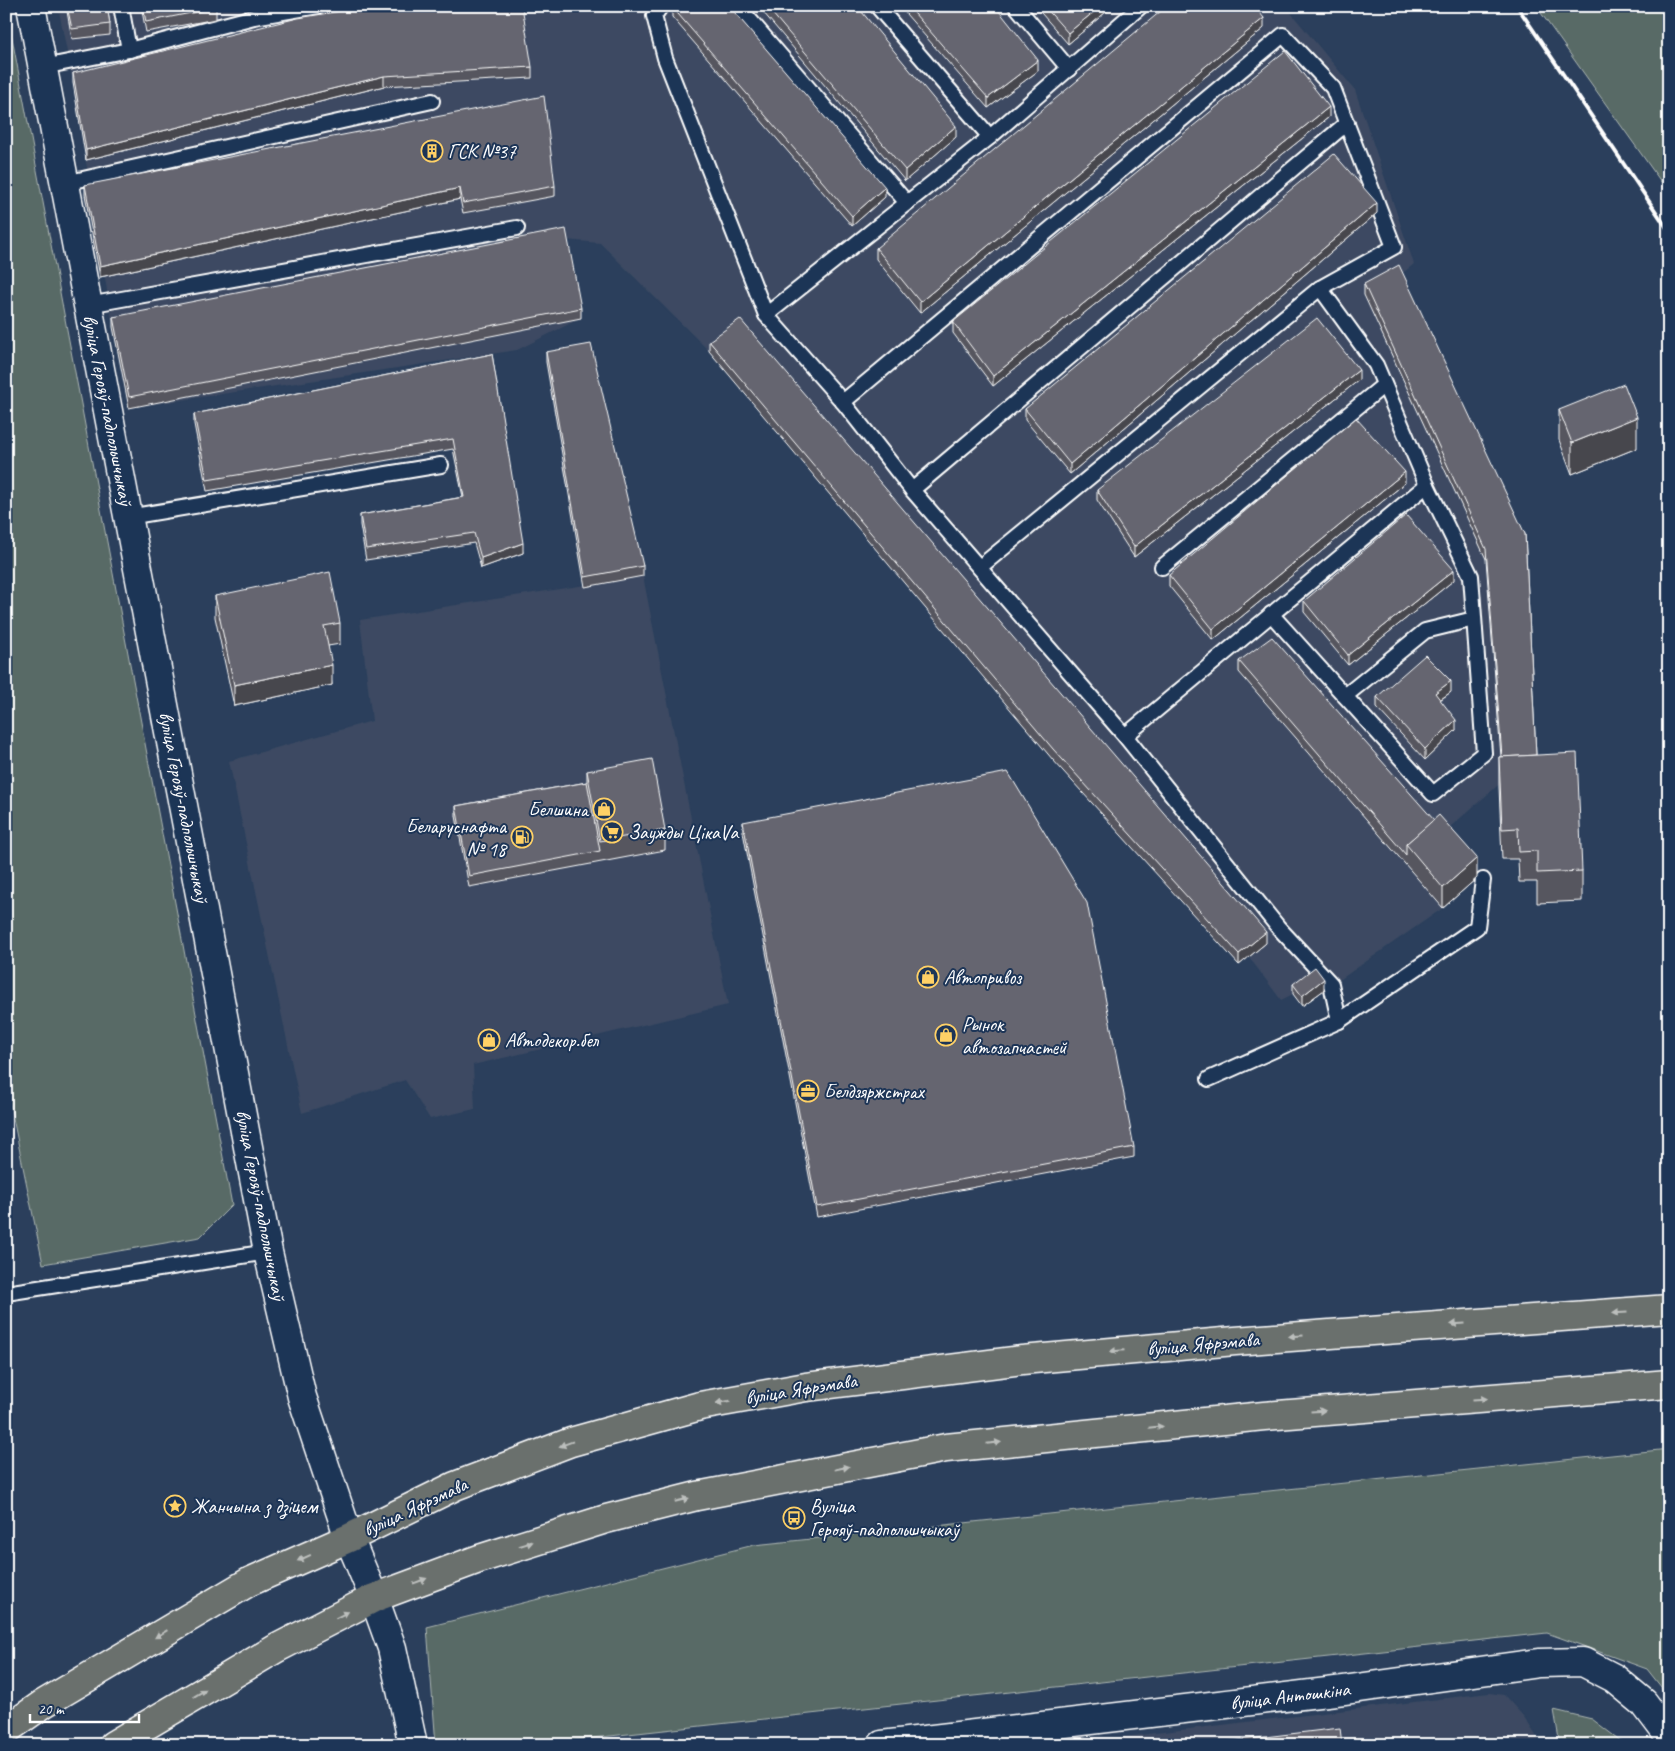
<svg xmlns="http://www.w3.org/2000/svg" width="1675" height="1751" font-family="Caveat,sans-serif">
	<rect width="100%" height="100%" fill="#2b3f5c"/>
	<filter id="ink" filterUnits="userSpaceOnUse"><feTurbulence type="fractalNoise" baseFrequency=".02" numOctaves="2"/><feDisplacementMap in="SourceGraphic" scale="10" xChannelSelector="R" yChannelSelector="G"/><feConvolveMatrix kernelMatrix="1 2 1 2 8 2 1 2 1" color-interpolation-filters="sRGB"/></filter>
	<g filter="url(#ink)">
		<!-- built -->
		<g fill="#3c4a62">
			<polygon points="58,6 1300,6 1291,13 1355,90 1414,264 1399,276 1525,545 1503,781 1406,865 1443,908 1302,1006 1293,994 1281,1000 1249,957 1239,965 1053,760 709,351 600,243 566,240 581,318 517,350 129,408 113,327 73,83"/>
			<polygon points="643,576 728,1005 473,1065 475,1109 430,1119 405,1080 302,1113 229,761 372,721 360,620"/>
			<polygon points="1489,1693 1504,1695 1524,1717 1542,1745 1056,1745"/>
		</g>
		<!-- green -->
		<g fill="#586b66" stroke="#acb5b2">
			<polygon points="6,6 232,1205 200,1237 43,1264 6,1084"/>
			<polygon points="1536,6 1669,6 1669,193"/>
			<polygon points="1669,1449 1669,1697 1647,1669 1547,1633 528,1745 436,1745 427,1627 754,1545"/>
			<polygon points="1554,1710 1592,1719 1626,1745 1560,1745"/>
		</g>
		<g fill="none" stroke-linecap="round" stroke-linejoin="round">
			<!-- lane casing -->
			<g stroke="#fff" stroke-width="18">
				<g id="lane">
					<polyline points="121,6 129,50"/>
					<polyline points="661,6 654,16 665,58 766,315 843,402 912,490 1125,736 1278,927 1331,984 1339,1021"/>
					<polyline points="738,6 907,203"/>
					<polyline points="877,6 990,137"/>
					<polyline points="1016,6 1069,69"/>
					<polyline points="43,67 129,50 254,17 318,6"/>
					<polyline points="65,183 432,101"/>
					<polyline points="88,305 517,228"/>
					<polyline points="766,315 990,137 1141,6"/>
					<polyline points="843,402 1283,35 1333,88 1394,247 1320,288 980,567"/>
					<polyline points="912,490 1347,123"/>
					<polyline points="128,517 441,465"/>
					<polyline points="1162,567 1384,385"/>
					<polyline points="1271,614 1433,794 1484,753 1471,576 1427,485 1376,365 1320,288"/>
					<polyline points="1345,696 1425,631 1474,619"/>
					<polyline points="1125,736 1427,485"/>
					<polyline points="1209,1079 1339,1021 1477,927 1483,880"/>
					<polyline points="6,1293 268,1252"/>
				</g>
			</g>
			<!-- street casing -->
			<g stroke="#fff" stroke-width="31">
				<g id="street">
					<polyline points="374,1598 392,1648 413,1745"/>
					<polyline points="882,1745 1344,1690 1539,1663 1583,1662 1614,1678 1644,1703 1669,1736"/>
				</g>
			</g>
			<!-- secondary casing -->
			<g stroke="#fff" stroke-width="31">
				<polyline id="secondary" points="31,6 268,1252 302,1397 349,1538 374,1598"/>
			</g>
			<!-- primary casing -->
			<g stroke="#fff" stroke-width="31">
				<g id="primary">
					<polyline points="6,1730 43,1704 249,1582 349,1538 455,1486 571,1442 700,1406 806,1387 1022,1360 1235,1341 1669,1309"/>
					<polyline points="113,1745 277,1648 374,1598 479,1559 606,1519 697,1496 946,1448 1264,1416 1669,1384"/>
				</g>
			</g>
			<!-- lane -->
			<use href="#lane" stroke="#1d3557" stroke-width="14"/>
			<!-- street -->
			<use href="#street" stroke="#1d3557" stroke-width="28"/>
			<!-- secondary -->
			<use href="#secondary" stroke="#1d3557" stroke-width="28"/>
			<!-- primary -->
			<use href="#primary" stroke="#6b706d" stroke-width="28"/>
			<!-- rail -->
			<polyline stroke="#fff" stroke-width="4" points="1517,6 1669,231"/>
		</g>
		<!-- wall -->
		<g fill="#57575f" stroke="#fff">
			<polygon points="66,6 107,6 110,24 110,35 72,39"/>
			<polygon points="141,6 216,6 216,19 146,32"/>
			<polygon points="758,6 857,6 956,137 905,181"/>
			<polygon points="899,6 995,6 1038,71 988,108"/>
			<polygon points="1035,6 1113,6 1068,44"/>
			<polygon points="672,7 885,197 852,226 672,17"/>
			<polygon points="1264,28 920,313 876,259 876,248"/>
			<polygon points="532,67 532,78 384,86 86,160 73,83 73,73"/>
			<polygon points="1329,117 993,386 953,333 953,322"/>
			<polygon points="85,185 555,186 555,196 463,213 460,199 100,277 85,195"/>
			<polygon points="1377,213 1070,474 1025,420 1025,409"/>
			<polygon points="1364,284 1525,534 1536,755 1582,871 1582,901 1537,903 1537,882 1519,882 1518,859 1502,859 1499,787 1499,757 1501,757 1486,559 1364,295"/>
			<polygon points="581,308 581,318 129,408 113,327 113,317"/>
			<polygon points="709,341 1266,943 1239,965 1053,760 709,351"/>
			<polygon points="546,352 643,566 643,576 585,587 546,362"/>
			<polygon points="492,354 523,553 481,568 474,543 366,560 360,525 360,515 463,497 453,449 207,491 194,424 194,414"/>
			<polygon points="1359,380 1134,557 1097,500 1097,490"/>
			<polygon points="1559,410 1637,448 1572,474 1559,440"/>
			<polygon points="1405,483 1213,640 1169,586 1169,575"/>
			<polygon points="1454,580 1348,665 1304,612 1304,601"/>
			<polygon points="215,596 340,623 340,644 328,646 332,685 234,706 215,617"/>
			<polygon points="1239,661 1477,878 1443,908 1239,672"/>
			<polygon points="1451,692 1440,700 1456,730 1425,760 1377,708 1377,697"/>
			<polygon points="587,771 665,830 665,850 469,887 456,816 456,806 587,782"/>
			<polygon points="743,822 1134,1147 1134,1157 817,1217 743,832"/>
			<polygon points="1293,984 1324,990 1302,1006 1293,994"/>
		</g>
		<!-- shaded-wall -->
		<g fill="#47474e" stroke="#fff">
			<polygon points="1101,6 1113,6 1068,44 1068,33"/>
			<polygon points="1264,18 1264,28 920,313 920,302"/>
			<polygon points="1038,60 1038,71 988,108 988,98"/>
			<polygon points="384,76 384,86 86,160 86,150"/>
			<polygon points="1329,107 1329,117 993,386 993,376"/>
			<polygon points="956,126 956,137 905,181 905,170"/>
			<polygon points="885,187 885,197 852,226 852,216"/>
			<polygon points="460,188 460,199 100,277 100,266"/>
			<polygon points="1377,203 1377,213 1070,474 1070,464"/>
			<polygon points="1359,370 1359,380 1134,557 1134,547"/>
			<polygon points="1637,417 1637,448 1572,474 1572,443"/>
			<polygon points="1405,472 1405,483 1213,640 1213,629"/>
			<polygon points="523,543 523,553 481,568 481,558"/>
			<polygon points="1454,570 1454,580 1348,665 1348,655"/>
			<polygon points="332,665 332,685 234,706 234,685"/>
			<polygon points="1451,681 1451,692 1435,703 1435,693"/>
			<polygon points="1456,720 1456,730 1425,760 1425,749"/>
			<polygon points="1477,858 1477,878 1443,908 1443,888"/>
			<polygon points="1266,932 1266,943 1239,965 1239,954"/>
			<polygon points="1324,979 1324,990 1302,1006 1302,996"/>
		</g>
		<!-- building -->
		<g fill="#65656f" stroke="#fff">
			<polygon points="67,6 107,6 110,24 72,29"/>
			<polygon points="143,6 216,6 216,8 146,22"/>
			<polygon points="372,6 522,6 532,67 384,76 86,150 73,73 298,18"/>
			<polygon points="729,6 885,187 852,216 672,7"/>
			<polygon points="766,6 857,6 956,126 905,170"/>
			<polygon points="908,6 995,6 1038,60 988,98"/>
			<polygon points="1044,6 1101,6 1068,33"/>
			<polygon points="1167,6 1254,6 1264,18 920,302 876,248"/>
			<polygon points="1285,51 1329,107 993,376 953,322"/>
			<polygon points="544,96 555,186 463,203 460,188 100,266 85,185"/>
			<polygon points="1334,154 1377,203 1070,464 1025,409"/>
			<polygon points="566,229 581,308 129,397 113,317"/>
			<polygon points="1399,265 1525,534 1536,755 1502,757 1486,549 1364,284"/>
			<polygon points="1317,318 1359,370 1134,547 1097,490"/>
			<polygon points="740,319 1266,932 1239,954 1053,749 709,341"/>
			<polygon points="591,344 643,566 585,577 546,352"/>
			<polygon points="492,354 523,543 481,558 474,533 366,549 360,515 464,497 453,439 207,480 194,414"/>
			<polygon points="1624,384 1637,417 1572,443 1559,410"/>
			<polygon points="1356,418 1405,472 1213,629 1169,575"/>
			<polygon points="1406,515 1454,570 1348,655 1304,601"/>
			<polygon points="330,572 340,623 324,626 332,665 234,685 215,596"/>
			<polygon points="1272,637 1434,820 1406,844 1406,855 1239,661"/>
			<polygon points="1425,655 1451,681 1435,693 1456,720 1425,749 1377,697"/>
			<polygon points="1577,753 1582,871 1537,873 1537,851 1519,852 1518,828 1502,829 1499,757"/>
			<polygon points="652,759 665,830 600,841 587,771"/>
			<polygon points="1008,772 1087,903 1134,1147 817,1207 743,822"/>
			<polygon points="587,782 600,851 469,876 456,806"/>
			<polygon points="1439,815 1477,858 1443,888 1406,844"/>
			<polygon points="1315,967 1324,979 1302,996 1293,984"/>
			<polygon points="1340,1728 1342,1745 1198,1745"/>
			<polygon points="935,1740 935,1745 896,1745"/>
		</g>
		<!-- one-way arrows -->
		<defs><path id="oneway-solid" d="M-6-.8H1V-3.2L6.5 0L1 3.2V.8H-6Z" transform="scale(1.25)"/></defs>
		<g fill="#bcbfbd">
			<use href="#oneway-solid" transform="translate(1620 1313) rotate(176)"/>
			<use href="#oneway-solid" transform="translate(1458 1324) rotate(176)"/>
			<use href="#oneway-solid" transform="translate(1296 1336) rotate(176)"/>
			<use href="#oneway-solid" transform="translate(1117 1351) rotate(175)"/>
			<use href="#oneway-solid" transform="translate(1480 1399) rotate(-4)"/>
			<use href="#oneway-solid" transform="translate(723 1402) rotate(170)"/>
			<use href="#oneway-solid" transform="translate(1318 1411) rotate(-4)"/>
			<use href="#oneway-solid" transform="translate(1156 1427) rotate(-6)"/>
			<use href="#oneway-solid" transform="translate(994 1443) rotate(-6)"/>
			<use href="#oneway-solid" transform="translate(566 1444) rotate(160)"/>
			<use href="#oneway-solid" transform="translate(842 1468) rotate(-11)"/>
			<use href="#oneway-solid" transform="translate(682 1500) rotate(-14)"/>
			<use href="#oneway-solid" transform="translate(526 1544) rotate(-18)"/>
			<use href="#oneway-solid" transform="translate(304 1558) rotate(156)"/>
			<use href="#oneway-solid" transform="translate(420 1581) rotate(-21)"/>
			<use href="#oneway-solid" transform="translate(342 1615) rotate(-27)"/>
			<use href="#oneway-solid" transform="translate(161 1634) rotate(149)"/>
			<use href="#oneway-solid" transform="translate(200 1693) rotate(-31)"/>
		</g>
	</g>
	<!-- icons -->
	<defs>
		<g id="building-ring" transform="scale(1.125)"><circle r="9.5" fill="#1d3557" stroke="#ffd166" stroke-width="1.5"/><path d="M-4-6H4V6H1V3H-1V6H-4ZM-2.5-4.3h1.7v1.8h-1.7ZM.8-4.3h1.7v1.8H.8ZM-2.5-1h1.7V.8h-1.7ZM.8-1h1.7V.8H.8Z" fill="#ffd166"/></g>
		<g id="shop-ring" transform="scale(1.125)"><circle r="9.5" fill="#1d3557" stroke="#ffd166" stroke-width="1.5"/><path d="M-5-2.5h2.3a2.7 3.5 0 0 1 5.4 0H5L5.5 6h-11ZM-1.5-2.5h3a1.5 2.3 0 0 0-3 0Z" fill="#ffd166"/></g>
		<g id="supermarket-ring" transform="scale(1.125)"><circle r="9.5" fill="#1d3557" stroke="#ffd166" stroke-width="1.5"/><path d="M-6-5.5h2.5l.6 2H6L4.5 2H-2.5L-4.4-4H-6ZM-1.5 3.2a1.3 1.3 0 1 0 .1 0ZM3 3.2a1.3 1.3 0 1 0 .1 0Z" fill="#ffd166"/></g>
		<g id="fuel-ring" transform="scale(1.125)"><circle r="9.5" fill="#1d3557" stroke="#ffd166" stroke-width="1.5"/><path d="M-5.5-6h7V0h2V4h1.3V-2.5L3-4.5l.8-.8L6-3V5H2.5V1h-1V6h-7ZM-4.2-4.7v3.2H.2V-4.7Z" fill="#ffd166"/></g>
		<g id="office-ring" transform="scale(1.125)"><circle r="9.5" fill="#1d3557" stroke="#ffd166" stroke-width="1.5"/><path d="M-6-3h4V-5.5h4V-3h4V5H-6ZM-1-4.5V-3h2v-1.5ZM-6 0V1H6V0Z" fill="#ffd166"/></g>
		<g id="sight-ring" transform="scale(1.125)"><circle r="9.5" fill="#1d3557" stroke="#ffd166" stroke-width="1.5"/><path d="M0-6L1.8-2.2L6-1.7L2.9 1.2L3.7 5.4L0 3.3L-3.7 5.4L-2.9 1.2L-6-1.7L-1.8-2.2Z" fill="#ffd166"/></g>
		<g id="bus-ring" transform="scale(1.125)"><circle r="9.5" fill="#1d3557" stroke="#ffd166" stroke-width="1.5"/><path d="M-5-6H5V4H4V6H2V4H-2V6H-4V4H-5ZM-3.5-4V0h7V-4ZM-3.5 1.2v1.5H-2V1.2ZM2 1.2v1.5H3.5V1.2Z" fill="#ffd166"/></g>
	</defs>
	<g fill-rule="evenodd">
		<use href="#building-ring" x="432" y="151"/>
		<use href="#shop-ring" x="604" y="809"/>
		<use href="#supermarket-ring" x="612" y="832"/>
		<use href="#fuel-ring" x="522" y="837"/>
		<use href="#shop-ring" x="928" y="977"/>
		<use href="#shop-ring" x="946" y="1035"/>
		<use href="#shop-ring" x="489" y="1040"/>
		<use href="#office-ring" x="808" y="1091"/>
		<use href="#sight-ring" x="175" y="1506"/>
		<use href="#bus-ring" x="794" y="1518"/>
	</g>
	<g text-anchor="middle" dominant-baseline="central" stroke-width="4" stroke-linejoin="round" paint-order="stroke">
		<!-- poi labels -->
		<g font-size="20" fill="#fff" stroke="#1d3557" text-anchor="start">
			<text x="448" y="151">ГСК №37</text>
			<text x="588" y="809" text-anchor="end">Белшина</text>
			<text x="506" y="826" text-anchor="end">Беларуснафта<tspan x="506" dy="23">№ 18</tspan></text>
			<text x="628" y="832">Заужды ЦікаVа</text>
			<text x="944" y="977">Автопривоз</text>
			<text x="962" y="1024">Рынок<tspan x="962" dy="23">автозапчастей</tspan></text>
			<text x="505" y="1040">Автодекор.бел</text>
			<text x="824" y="1091">Белдзяржстрах</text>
			<text x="191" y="1506">Жанчына з дзіцем</text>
			<text x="810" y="1506">Вуліца<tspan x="810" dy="23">Герояў-падпольшчыкаў</tspan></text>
		</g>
		<!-- street labels -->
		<g font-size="20" fill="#fff" stroke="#1d3557">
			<text transform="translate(108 410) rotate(79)">вуліца Герояў-падпольшчыкаў</text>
			<text transform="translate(184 807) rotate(79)">вуліца Герояў-падпольшчыкаў</text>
			<text transform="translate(261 1205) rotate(79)">вуліца Герояў-падпольшчыкаў</text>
			<text transform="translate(1203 1344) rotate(-5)">вуліца Яфрэмава</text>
			<text transform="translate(801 1389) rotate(-9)">вуліца Яфрэмава</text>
			<text transform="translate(415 1507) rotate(-25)">вуліца Яфрэмава</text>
			<text transform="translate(1290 1696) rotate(-7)">вуліца Антошкіна</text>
		</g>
	</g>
	<!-- margin -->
	<rect width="1675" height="1751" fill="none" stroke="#1d3557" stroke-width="25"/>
	<rect x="12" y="12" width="1650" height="1726" fill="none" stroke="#fff" stroke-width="2" filter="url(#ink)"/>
	<!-- scale -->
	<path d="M30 1714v8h109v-8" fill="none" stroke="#ffffff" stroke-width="2.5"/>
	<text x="38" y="1714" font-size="15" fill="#ffffff" stroke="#1d3557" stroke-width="4" paint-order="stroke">20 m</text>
</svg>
